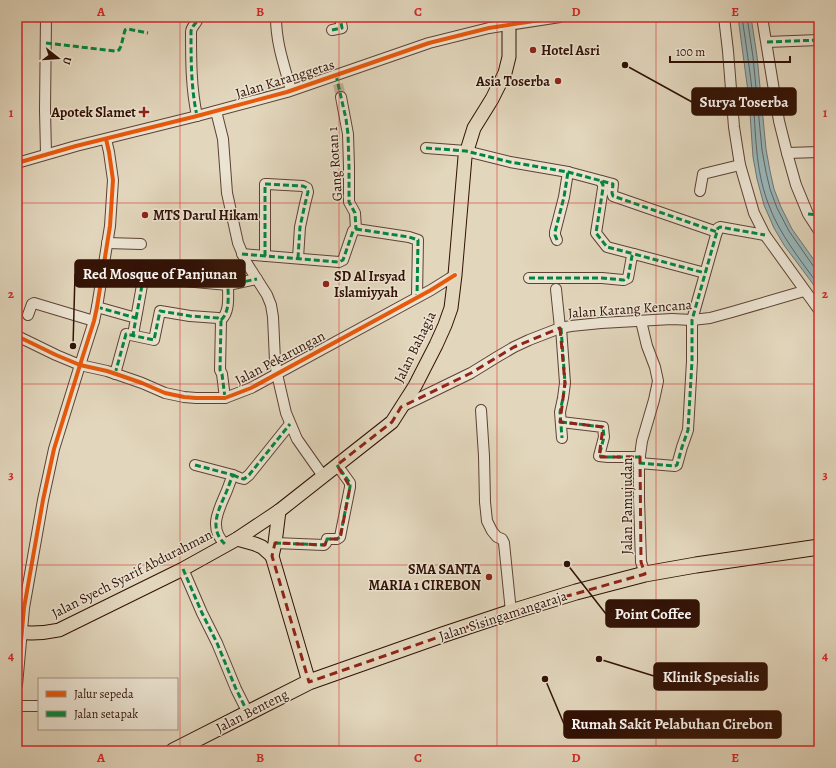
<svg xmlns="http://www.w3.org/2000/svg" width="836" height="768" font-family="Alegreya,serif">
	<rect width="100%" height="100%" fill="#e2d6bc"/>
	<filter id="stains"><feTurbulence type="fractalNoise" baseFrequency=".005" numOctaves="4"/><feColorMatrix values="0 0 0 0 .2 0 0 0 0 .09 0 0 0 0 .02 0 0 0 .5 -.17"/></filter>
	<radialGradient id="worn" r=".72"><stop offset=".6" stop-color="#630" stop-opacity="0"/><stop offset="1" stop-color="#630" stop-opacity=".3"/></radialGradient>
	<!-- water -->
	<polygon fill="#98b7ba" stroke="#6f7572" points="738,17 751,17 757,56 766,149 770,171 774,189 781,207 792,229 819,267 819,292 784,245 774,228 764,205 757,179 753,157 749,99"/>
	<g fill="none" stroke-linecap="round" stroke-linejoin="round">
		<!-- shore -->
		<g stroke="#646460" stroke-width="1">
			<path d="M 742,17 C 746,44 750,71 753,98 C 756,134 755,168 768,203 C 779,234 800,259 819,286"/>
			<polyline points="747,17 753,57 762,150 766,172 770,189 777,208 789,231 814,267 816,268 819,269"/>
		</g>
		<!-- minor-tunnel -->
		<polyline stroke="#bfaf97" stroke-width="10" stroke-dasharray="10 5" stroke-linecap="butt" points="338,84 341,97"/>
		<!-- minor casing -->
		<g stroke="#5d4233" stroke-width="12">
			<g id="minor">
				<path d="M 276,17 C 276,43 284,65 291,90"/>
				<polyline points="724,17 728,51 734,127 740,165 754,213 765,235 819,310"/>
				<polyline points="762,17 779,121 787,153 796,185 808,214 819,231"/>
				<polyline points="332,30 342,28 340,17"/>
				<polyline points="767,42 819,40"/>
				<polyline points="341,97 348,134 349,167 349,202 355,213 356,229"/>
				<polyline points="216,111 223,139 227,193 238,243 246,262 267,295 271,305 273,317 275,361 277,374 286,413 297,439 323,476"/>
				<path d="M 197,116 C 191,88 191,60 191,32 C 191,26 198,23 198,17"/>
				<polyline points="426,148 466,151 510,162 568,172 613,184 612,193 613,196 717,232"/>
				<polyline points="787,153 819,152"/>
				<polyline points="46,154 45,110 46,17"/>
				<polyline points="17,163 76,146 197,116 287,92 429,43 489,28 560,17"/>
				<polyline points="601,181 603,185 603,188 596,233 607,247 634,254"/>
				<polyline points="700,191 703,174 740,165"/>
				<polyline points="356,229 409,237 418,240 417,297"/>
				<polyline points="557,240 555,235 555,232 564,197 568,172"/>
				<polyline points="107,243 141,244"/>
				<polyline points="242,254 339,262 343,260 353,231 356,229"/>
				<polyline points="265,256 265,184 267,184 303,186 307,188 308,192 305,204 300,227 298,258"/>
				<polyline points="103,271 149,275 161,279 173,280 228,285 257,279"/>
				<polyline points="529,278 602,278 623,280 624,280 628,278 632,256 634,254 705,273"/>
				<polyline points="556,289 560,328"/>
				<polyline points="97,307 136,318 133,335"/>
				<polyline points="28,315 32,304 34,303 94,321"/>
				<polyline points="136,318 137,313 144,274"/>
				<path d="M 221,320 C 230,312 228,297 228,285"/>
				<polyline points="641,321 647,346 655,367 658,381 657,386 654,400 642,441 639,463 639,499 641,562 645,574"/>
				<polyline points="561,328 565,383 563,398 560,412 562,438"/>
				<polyline points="17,336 56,355 80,365 107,371 116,374 142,383 165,393 184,397 196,398 225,398 251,388 431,290 455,275"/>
				<polyline points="115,374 126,334 154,340 160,311 190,316 218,318 220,319 221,321 220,370 222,374 225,398"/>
				<polyline points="401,407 471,373 497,357 514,347 529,340 560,328 571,326 601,323 672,319 692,320 710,318 732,312 804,291"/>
				<polyline points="481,410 484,456 485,502 487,521 492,531 497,537 502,539 504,543 511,612"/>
				<polyline points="561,422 603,427 604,437 599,456 608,457 640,457"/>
				<polyline points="639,463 675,466 677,465 682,447 688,430 692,361 692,320 718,228 720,227 765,235"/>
				<path d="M 195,465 L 233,475 C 230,481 228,489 225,495 C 217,513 209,530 226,545"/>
				<polyline points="233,475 240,478 244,479 249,475 290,424"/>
				<polyline points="275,543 324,545 326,543 327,539 337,539 340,537 350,487 350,483 337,465"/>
				<polyline points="183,569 202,613 217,643 236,689 248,713"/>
				<polyline points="17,685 24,608 43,500 54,449 80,365 94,321 97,307 110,226 113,180 109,152 106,139"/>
				<polyline points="17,706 39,706"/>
			</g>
		</g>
		<!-- major casing -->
		<g stroke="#311105" stroke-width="15">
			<g id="major">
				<polyline points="279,511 275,543 272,556 309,682"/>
				<polyline points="237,539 255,544 262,547 272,556"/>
				<path d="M 17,632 C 31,634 45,633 59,630 L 183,569 L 237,539 L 279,511 L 392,422 L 415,386 L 436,345 L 445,325 L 451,308 L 455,275 L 465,157 L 474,128 L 492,99 L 505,73 L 509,57 L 509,17"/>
			</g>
		</g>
		<!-- highway casing -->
		<g stroke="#311105" stroke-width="17">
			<polyline id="highway" points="173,751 309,682 445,634 511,612 576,592 645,574 696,565 819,547"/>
		</g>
		<!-- minor -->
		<use href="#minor" stroke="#ece4d3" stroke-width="10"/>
		<!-- major -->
		<use href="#major" stroke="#e2d6bc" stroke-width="13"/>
		<!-- highway -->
		<use href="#highway" stroke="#e2d6bc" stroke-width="15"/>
		<!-- quiet -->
		<g stroke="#00873e" stroke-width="3" stroke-dasharray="6 3" stroke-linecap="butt">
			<polyline points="332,30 342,28 340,17"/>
			<polyline points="767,42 819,40"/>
			<polyline points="46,43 115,51 119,50 121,46 125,30 128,29 148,33"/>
			<polyline points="336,75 346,119 348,134 349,167 349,202 355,213 356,229"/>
			<path d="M 197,116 C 191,88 191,60 191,32 C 191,26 198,23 198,17"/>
			<polyline points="426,148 466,151 510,162 568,172 613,184 612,193 613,196 717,232"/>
			<polyline points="601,181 603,185 603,188 596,233 607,247 634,254"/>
			<polyline points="808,214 819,215"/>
			<polyline points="356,229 409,237 418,240 417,297"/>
			<polyline points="557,240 555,235 555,232 564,197 568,172"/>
			<polyline points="242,254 339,262 343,260 353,231 356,229"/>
			<polyline points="265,256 265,184 267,184 303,186 307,188 308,192 305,204 300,227 298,258"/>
			<polyline points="103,271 149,275 161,279 173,280 228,285 257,279"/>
			<polyline points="529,278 602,278 623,280 624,280 628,278 632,256 634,254 705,273"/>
			<polyline points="97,307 136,318 133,335"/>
			<polyline points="136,318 137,313 144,274"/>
			<path d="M 221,320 C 230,312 228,297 228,285"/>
			<polyline points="561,328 565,383 563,398 560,412 562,438"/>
			<polyline points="115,374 126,334 154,340 160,311 190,316 218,318 220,319 221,321 220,370 222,374 225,398"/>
			<polyline points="561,422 603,427 604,437 599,456 608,457 640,457"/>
			<polyline points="639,463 675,466 677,465 682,447 688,430 692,361 692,320 718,228 720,227 765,235"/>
			<path d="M 195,465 L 233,475 C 230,481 228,489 225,495 C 217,513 209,530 226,545"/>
			<polyline points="233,475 240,478 244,479 249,475 290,424"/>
			<polyline points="275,543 324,545 326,543 327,539 337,539 340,537 350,487 350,483 337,465"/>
			<polyline points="183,569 202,613 217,643 236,689 248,713"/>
		</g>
		<!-- cycleway casing -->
		<g stroke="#ece4d3" stroke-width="6">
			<g id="cycleway">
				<polyline points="17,163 76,146 197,116 287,92 429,43 489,28 560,17"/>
				<polyline points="17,336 56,355 80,365 107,371 116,374 142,383 165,393 184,397 196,398 225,398 251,388 431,290 455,275"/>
				<polyline points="17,685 24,608 43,500 54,449 80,365 94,321 97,307 110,226 113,180 109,152 106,139"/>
			</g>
		</g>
		<!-- cycleway -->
		<use href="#cycleway" stroke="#e8590c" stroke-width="4"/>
	</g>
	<!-- marked area -->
	<path fill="none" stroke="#8f2418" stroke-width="3" stroke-dasharray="8 5" stroke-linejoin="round" d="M 560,328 L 565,383 L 560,422 L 603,427 L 599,457 L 640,457 L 641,562 L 645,574 L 511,612 L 309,682 L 272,556 L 275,543 L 325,545 L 327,539 L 340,539 L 350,487 L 337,465 L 392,422 L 401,407 L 471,373 L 514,347 Z"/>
	<!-- grid -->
	<path fill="none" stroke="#d62828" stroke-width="1" stroke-opacity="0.55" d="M 180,17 L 180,751M 339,17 L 339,751M 497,17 L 497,751M 656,17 L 656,751M 17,203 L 819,203M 17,384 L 819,384M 17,565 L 819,565"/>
	<!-- markers -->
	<g fill="#8f2418" stroke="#ece4d3" stroke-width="1.5">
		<circle cx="533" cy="50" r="4"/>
		<circle cx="558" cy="81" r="4"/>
		<path d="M142 106h4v4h4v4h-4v4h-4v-4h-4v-4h4z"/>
		<circle cx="145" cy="215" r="4"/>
		<circle cx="326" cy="284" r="4"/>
		<circle cx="489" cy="577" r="4"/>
	</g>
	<g text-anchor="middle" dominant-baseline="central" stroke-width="3" stroke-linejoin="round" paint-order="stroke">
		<!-- poi labels -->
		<g font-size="14" font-weight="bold" fill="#311105" stroke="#ece4d3" text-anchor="start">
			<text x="541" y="50">Hotel Asri</text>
			<text x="550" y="81" text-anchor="end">Asia Toserba</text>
			<text x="136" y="112" text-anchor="end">Apotek Slamet</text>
			<text x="153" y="215">MTS Darul Hikam</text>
			<text x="334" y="276">SD Al Irsyad<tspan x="334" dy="16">Islamiyyah</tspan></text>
			<text x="481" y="569" text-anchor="end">SMA SANTA<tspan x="481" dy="16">MARIA 1 CIREBON</tspan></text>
		</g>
		<!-- street labels -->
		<g font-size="14" fill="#311105" stroke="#ece4d3">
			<text transform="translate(285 79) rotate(-17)">Jalan Karanggetas</text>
			<text transform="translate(335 164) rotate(-94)">Gang Rotan 1</text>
			<text transform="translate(630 309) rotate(-4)">Jalan Karang Kencana</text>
			<text transform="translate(415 347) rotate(-64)">Jalan Bahagia</text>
			<text transform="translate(280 358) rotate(-28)">Jalan Pekarungan</text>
			<text transform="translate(627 506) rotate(-90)">Jalan Pamujudan</text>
			<text transform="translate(132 574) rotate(-27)">Jalan Syech Syarif Abdurahman</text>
			<text transform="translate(503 616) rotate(-18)">Jalan Sisingamangaraja</text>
			<text transform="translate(252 711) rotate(-27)">Jalan Benteng</text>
		</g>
	</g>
	<!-- callouts -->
	<path fill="none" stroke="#311105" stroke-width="1.5" d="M625 65L692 102M73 346L75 274M567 564L606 614M599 659L654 676M545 679L564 724"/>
	<g fill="#311105" stroke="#ece4d3" stroke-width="1.5">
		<circle cx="625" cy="65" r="4"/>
		<circle cx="73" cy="346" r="4"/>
		<circle cx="567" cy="564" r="4"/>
		<circle cx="599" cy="659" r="4"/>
		<circle cx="545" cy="679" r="4"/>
	</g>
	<g fill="#311105" stroke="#311105" stroke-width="1.5">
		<rect x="692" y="88" width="104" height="27" rx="4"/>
		<rect x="75" y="260" width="170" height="27" rx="4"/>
		<rect x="606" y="600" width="93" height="27" rx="4"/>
		<rect x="654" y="663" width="113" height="27" rx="4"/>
		<rect x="564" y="711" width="217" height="27" rx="4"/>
	</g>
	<g font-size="15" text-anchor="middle" font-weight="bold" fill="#fff">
		<text x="744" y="107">Surya Toserba</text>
		<text x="160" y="279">Red Mosque of Panjunan</text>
		<text x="653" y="619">Point Coffee</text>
		<text x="711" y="682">Klinik Spesialis</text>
		<text x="672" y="729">Rumah Sakit Pelabuhan Cirebon</text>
	</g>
	<!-- margin -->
	<rect width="836" height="768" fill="none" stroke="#e2d6bc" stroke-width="44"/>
	<!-- legend -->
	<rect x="38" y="678" width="140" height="52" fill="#ece4d3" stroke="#a19081"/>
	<rect x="46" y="691" width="20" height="6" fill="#e8590c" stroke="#a19081"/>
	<text x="74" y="698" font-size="12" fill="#311105">Jalur sepeda</text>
	<rect x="46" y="711" width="20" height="6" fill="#00873e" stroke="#a19081"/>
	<text x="74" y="718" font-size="12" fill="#311105">Jalan setapak</text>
	<!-- north arrow -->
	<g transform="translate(58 58) rotate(107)" stroke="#ece4d3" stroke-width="3" paint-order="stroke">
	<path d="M0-3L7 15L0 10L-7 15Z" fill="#311105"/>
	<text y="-6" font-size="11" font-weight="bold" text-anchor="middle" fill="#311105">U</text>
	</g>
	<!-- scale -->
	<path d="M670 56v6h120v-6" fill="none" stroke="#311105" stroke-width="2"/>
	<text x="676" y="56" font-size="12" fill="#311105" stroke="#ece4d3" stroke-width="3" paint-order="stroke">100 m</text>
	<rect x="22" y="22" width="792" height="724" fill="none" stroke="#d62828" stroke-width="1.5"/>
	<g font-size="13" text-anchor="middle" font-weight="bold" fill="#d62828">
		<text x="101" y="16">A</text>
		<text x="260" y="16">B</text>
		<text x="418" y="16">C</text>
		<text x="576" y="16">D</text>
		<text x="735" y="16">E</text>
		<text x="11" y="117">1</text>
		<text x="825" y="117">1</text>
		<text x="11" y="298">2</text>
		<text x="825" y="298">2</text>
		<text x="11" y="479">3</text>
		<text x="825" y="479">3</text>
		<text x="11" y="660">4</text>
		<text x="825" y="660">4</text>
		<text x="101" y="762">A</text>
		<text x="260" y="762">B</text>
		<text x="418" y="762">C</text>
		<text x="576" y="762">D</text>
		<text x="735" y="762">E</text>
	</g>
	<rect width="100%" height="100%" filter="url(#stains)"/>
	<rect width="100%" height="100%" fill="url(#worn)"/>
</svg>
